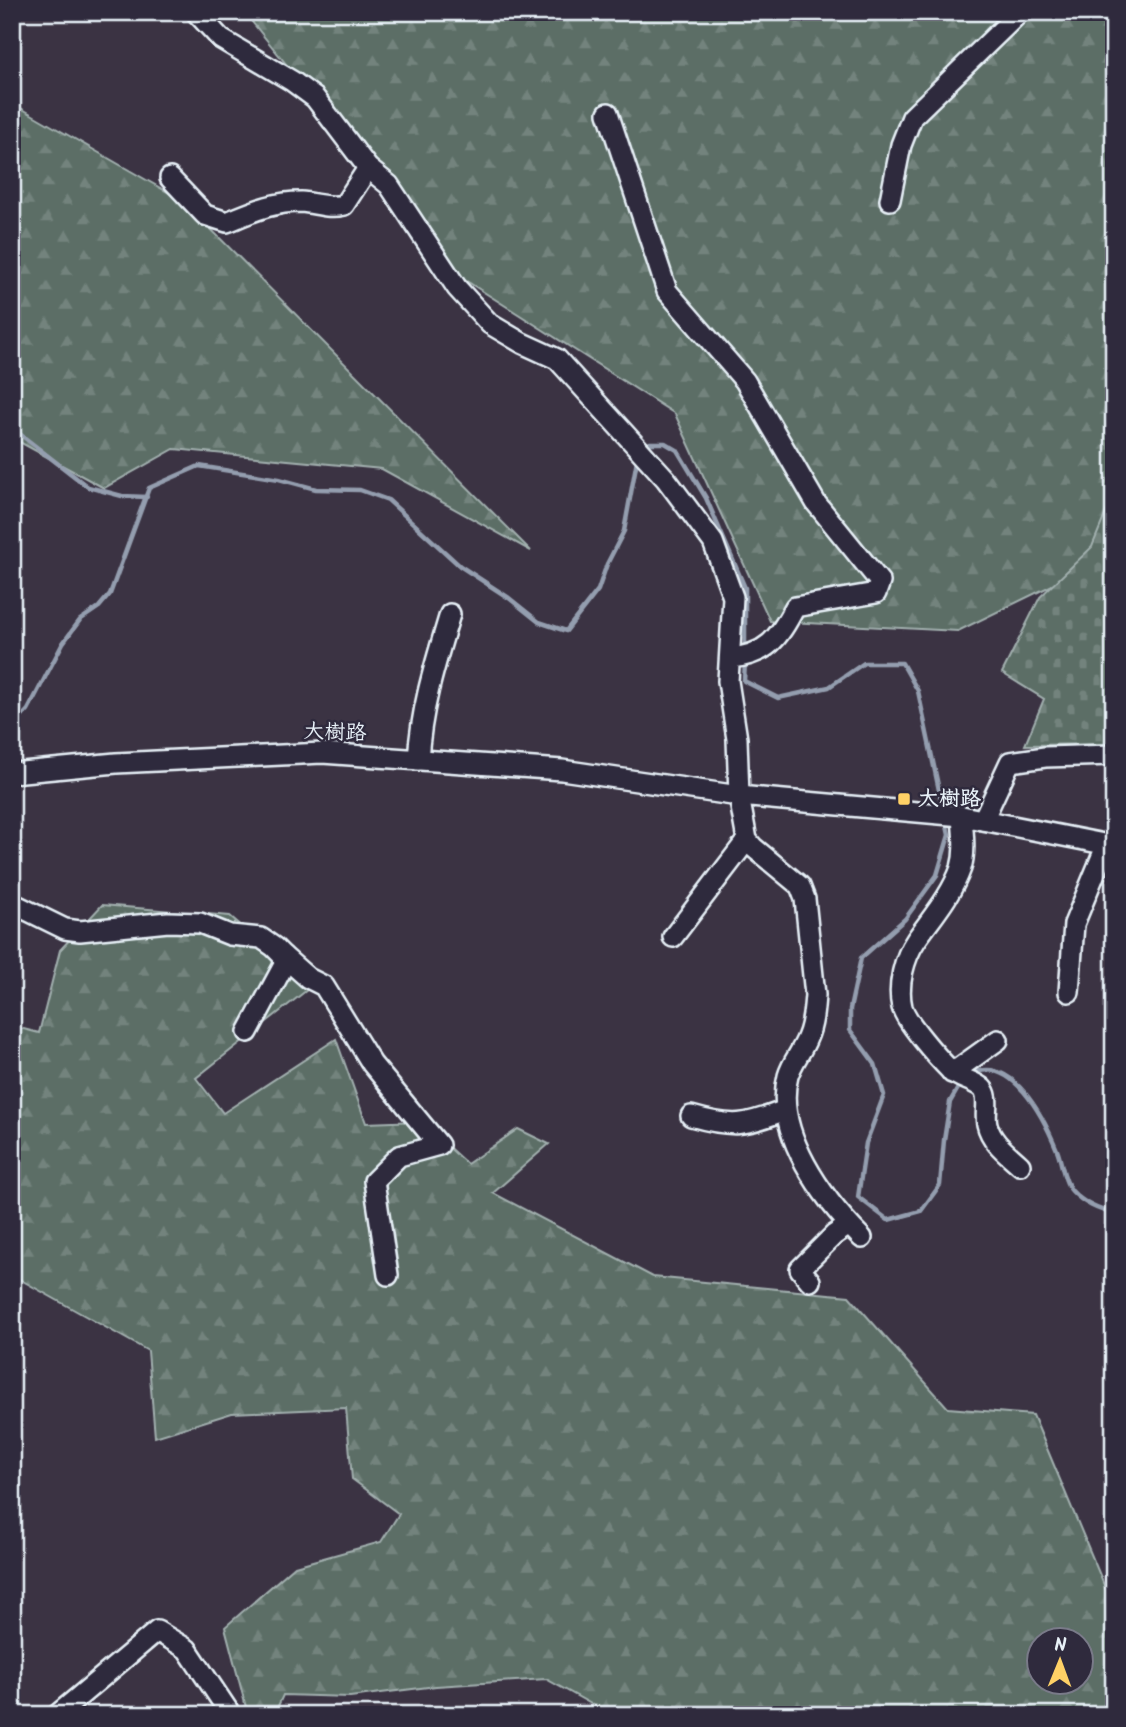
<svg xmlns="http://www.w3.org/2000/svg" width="1126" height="1727" font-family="Kalam,'LXGW WenKai TC',sans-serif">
	<defs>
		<pattern id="forest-firs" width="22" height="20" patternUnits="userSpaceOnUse" patternTransform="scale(1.75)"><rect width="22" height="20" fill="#5c6e66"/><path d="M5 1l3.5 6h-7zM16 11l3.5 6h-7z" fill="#73837d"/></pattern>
		<pattern id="cemetery-stones" width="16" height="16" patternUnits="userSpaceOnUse" patternTransform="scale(1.75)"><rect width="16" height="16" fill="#5c6e66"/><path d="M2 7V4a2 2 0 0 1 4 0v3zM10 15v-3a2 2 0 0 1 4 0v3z" fill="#73837d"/></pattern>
	</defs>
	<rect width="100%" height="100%" fill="#3b3343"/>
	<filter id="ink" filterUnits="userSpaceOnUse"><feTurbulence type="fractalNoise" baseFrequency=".0143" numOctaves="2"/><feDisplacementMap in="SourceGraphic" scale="14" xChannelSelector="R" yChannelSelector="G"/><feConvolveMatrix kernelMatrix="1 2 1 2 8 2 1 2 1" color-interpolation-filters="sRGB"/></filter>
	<g filter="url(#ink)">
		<!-- forest -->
		<g fill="url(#forest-firs)" stroke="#a2b0af" stroke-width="2" fill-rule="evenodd">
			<polygon points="244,12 1114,12 1114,555 958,631 770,621 675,414 457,275"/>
			<polygon points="12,103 183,201 531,551 382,469 174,449 104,488 12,438"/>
			<path d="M 102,905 L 230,916 L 312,986 L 196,1078 L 223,1113 L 336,1039 L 366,1123 L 420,1121 L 467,1164 L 518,1129 L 549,1144 L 493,1193 L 653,1277 L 849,1296 L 948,1408 L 1033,1415 L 1114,1609 L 1114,1715 L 611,1715 L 546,1679 L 436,1686 L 350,1697 L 283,1695 L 274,1715 L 248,1715 L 225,1627 L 295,1566 L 381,1542 L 399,1514 L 352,1479 L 346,1408 L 232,1413 L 155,1437 L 148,1351 L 12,1275 L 12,1026 L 39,1033 L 60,950 ZM 1038,1640 L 1080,1640 L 1080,1682 L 1038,1682 Z"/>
		</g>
		<!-- cemetery -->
		<polygon fill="url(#cemetery-stones)" stroke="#a2b0af" stroke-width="2" points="1114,493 1114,744 1025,745 1044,699 1002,673 1040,597 1092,547"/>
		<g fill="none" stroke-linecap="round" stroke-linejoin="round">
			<!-- stream -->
			<g stroke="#949eaf" stroke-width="4.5">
				<polyline points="12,428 88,487 122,496 147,497"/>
				<polyline points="645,450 650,443 665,443 677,450 706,498 745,588 745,650"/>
				<polyline points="745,662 744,681 778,698 829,687 864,663 902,663 918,691 943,809"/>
				<polyline points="12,727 28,710 63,643 80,620 99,607 110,594 149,488 199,466 279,479 316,489 360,490 388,500 460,566 509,598 539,622 566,631 598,590 607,564 624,531 637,460 640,457"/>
				<polyline points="946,821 949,835 937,875 905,919 861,958 850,1009 850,1030 875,1064 884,1095 866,1143 858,1197 888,1220 921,1211 940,1185 944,1140 950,1102 961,1083"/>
				<path d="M 970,1075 C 1011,1052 1044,1118 1057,1150 C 1062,1162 1063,1181 1072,1191 C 1084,1204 1097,1209 1114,1214"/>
			</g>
			<!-- minor casing -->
			<g stroke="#e8f1f8" stroke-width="24">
				<g id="minor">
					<path d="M 196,12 L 221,39 L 292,81 L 315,98 L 368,168 L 389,185 L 457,288 L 490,324 L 522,343 L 557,359 L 666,479 L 713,542 L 733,597 L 728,681 L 737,739 L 739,796 L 747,840 L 753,847 L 800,886 L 805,899 L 815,995 C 814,1009 813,1025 807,1038 C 802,1051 792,1062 788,1076 C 773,1132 824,1200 862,1238"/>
					<path d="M 608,113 L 667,291 L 745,381 L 816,503 L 880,582 L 876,593 L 795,607 C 778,639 767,655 730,658"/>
					<path d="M 170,178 L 205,215 L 227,222 C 254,211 272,202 301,202 C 316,203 328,209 344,205 L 368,168"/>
					<polyline points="890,200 901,145 912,117 1020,12"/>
					<path d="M 418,760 C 421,708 435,664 450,614"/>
					<polyline points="12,773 116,763 322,753 562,770 739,796 962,816 1114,846"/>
					<path d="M 962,816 C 963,833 966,851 961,868 C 951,896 932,917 916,940 C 904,958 897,985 902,1007 C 906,1022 938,1058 950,1070 C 959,1079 973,1080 982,1088 C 991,1097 984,1113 987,1124 C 991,1142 1007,1153 1020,1165"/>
					<polyline points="983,820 1010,762 1045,757 1114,755"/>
					<polyline points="12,903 65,929 80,931 168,922 200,923 230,935 261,938 274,947 283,956 284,965 248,1032"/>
					<polyline points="673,937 747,840"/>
					<polyline points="283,956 308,978 324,986 372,1064 439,1145 399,1156 374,1181 388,1275"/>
					<polyline points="1069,992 1074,924 1107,844"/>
					<polyline points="952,1073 998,1040"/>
					<path d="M 691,1116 C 733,1128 745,1126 785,1110"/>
					<polyline points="810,1281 800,1269 834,1235 849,1225"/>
					<polyline points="57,1715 157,1631 187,1649 231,1715"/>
				</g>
			</g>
			<!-- minor -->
			<use href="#minor" stroke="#2f2a3d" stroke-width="19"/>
		</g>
	</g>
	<!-- markers -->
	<rect fill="#ffd166" stroke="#2f2a3d" stroke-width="2.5" x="897" y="792" width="14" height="14" rx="3.5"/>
	<g text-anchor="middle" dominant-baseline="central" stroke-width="5" stroke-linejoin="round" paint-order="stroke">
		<!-- street labels -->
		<g font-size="21" fill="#e8f1f8" stroke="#2f2a3d">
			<text transform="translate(335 733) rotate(2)">大樹路</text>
		</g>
		<!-- poi labels -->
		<g font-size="21" font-weight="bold" fill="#e8f1f8" stroke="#2f2a3d" text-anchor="start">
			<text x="918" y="799">大樹路</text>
		</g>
	</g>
	<!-- margin -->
	<rect width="1126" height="1727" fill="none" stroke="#2f2a3d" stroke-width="42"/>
	<rect x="21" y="21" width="1084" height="1685" fill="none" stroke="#e8f1f8" stroke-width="2.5" filter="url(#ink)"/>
	<!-- north arrow -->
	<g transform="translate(1060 1661) rotate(1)"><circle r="33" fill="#2f2a3d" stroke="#797a88" stroke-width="2"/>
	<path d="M0-5L12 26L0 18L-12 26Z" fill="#ffd166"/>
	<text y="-10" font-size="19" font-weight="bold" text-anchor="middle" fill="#e8f1f8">N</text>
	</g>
</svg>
